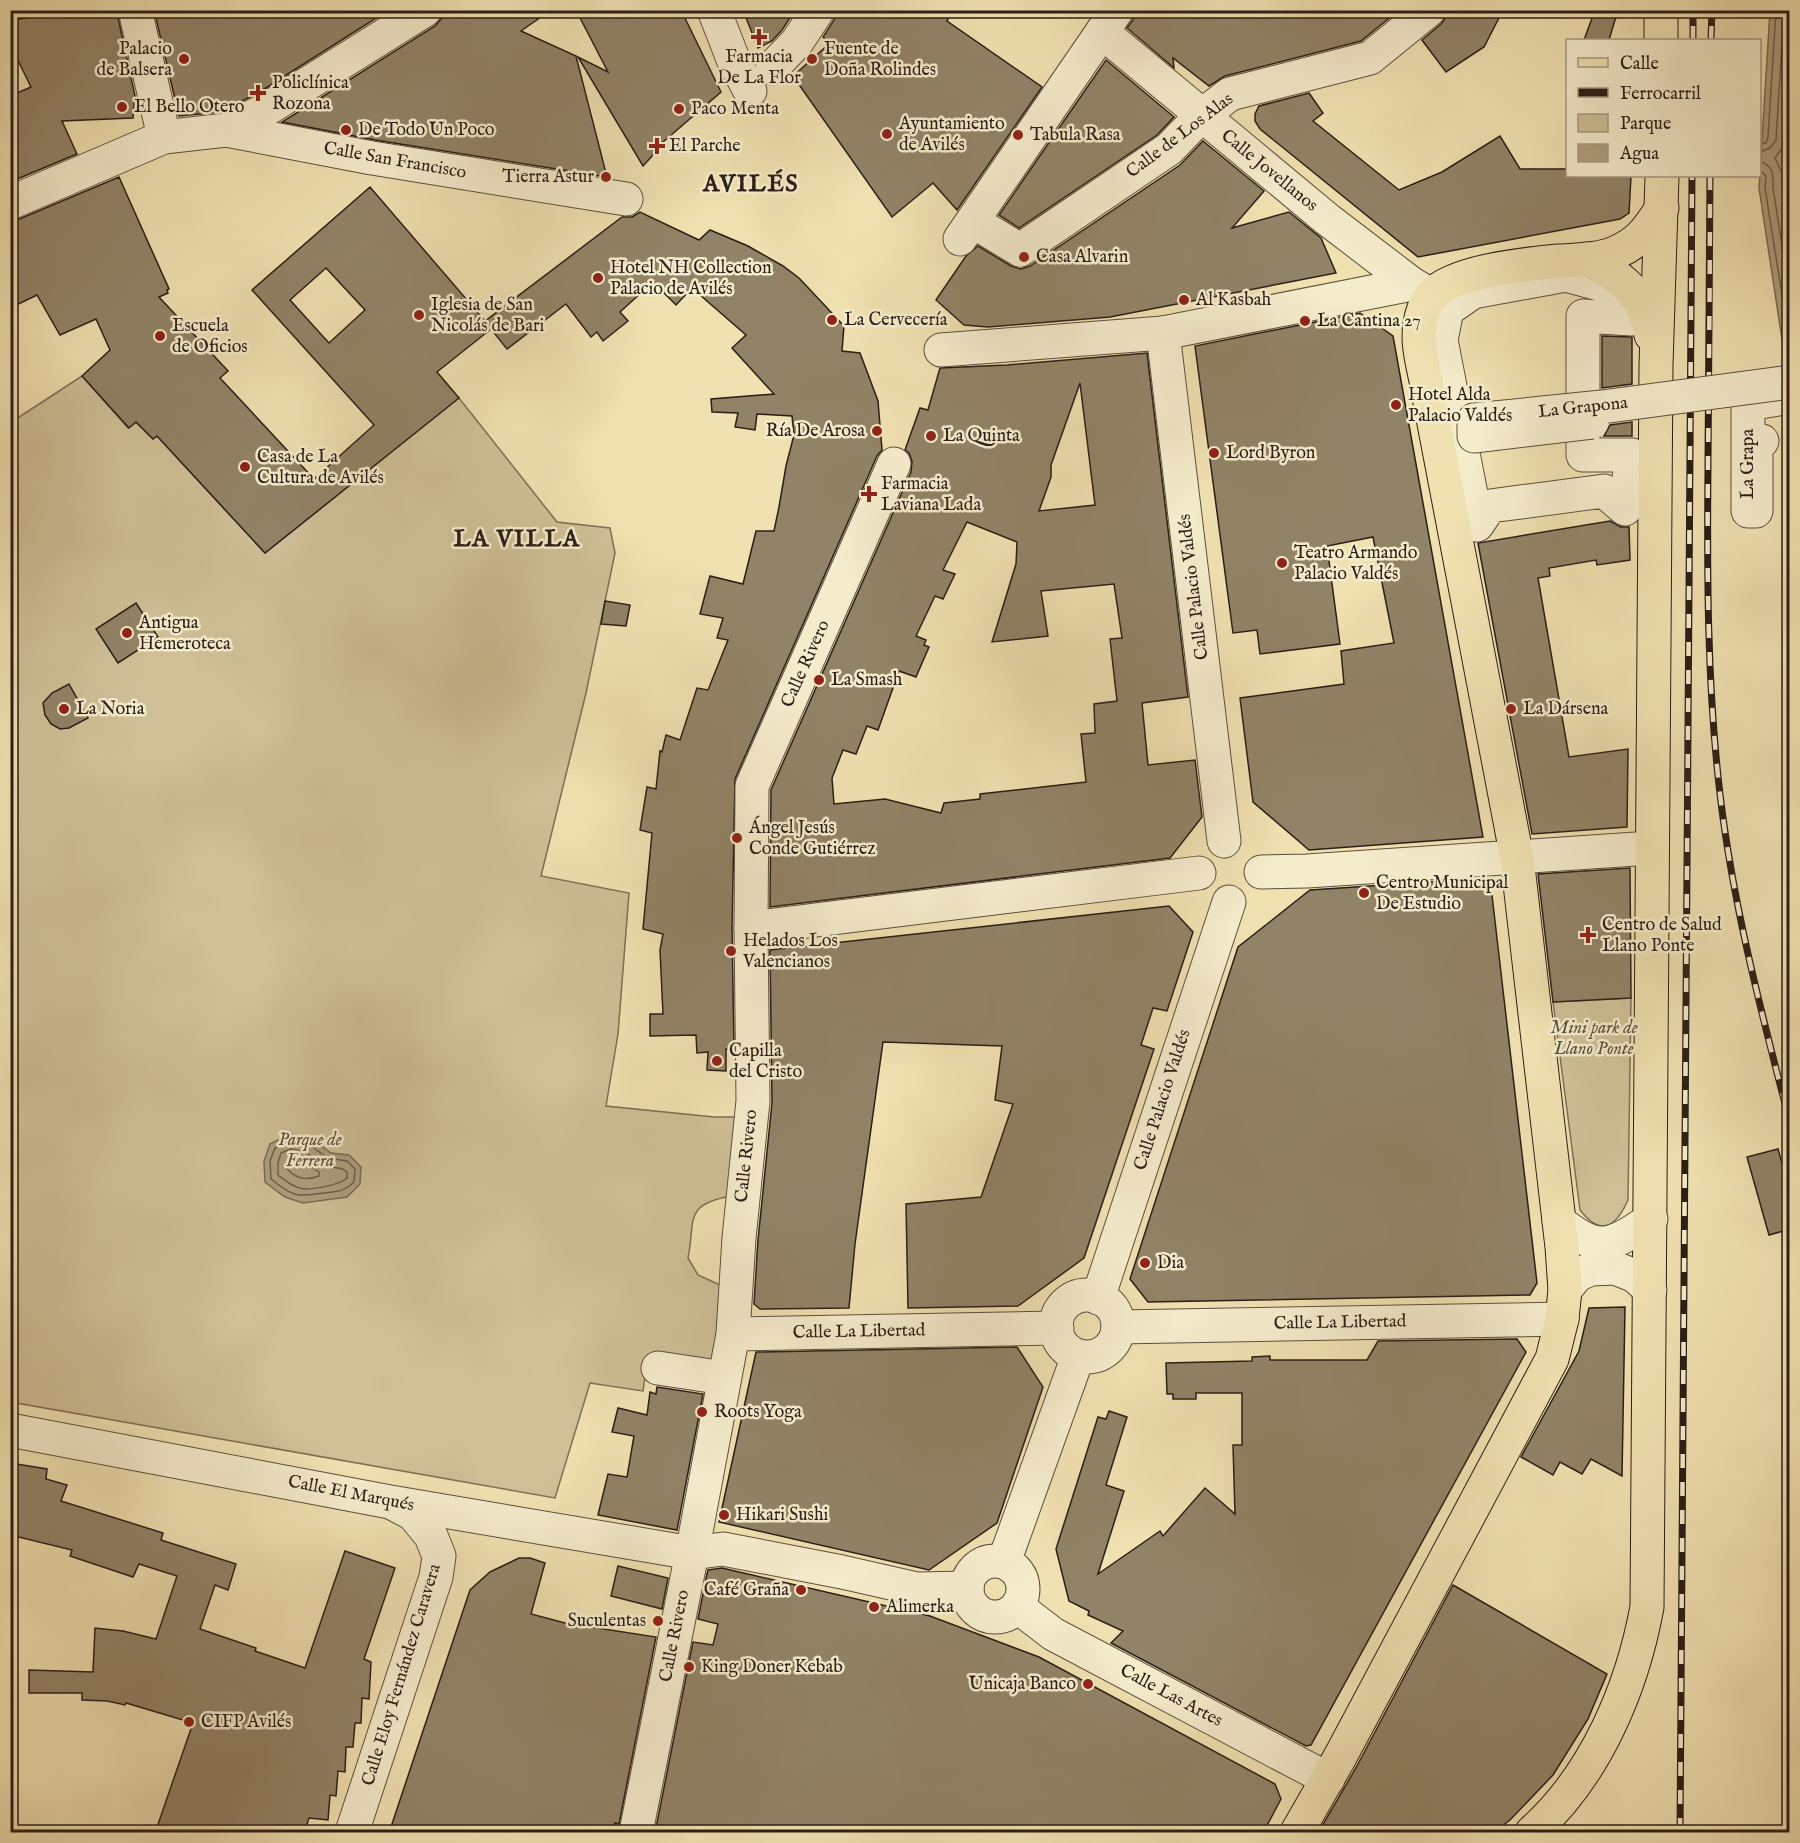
<svg xmlns="http://www.w3.org/2000/svg" width="1800" height="1843" font-family="'IM FELL English',serif">
	<rect width="100%" height="100%" fill="#f0e1b1"/>
	<filter id="stains"><feTurbulence type="fractalNoise" baseFrequency=".00333" numOctaves="4"/><feColorMatrix values="0 0 0 0 .2 0 0 0 0 .09 0 0 0 0 .02 0 0 0 .5 -.17"/></filter>
	<radialGradient id="worn" r=".72"><stop offset=".6" stop-color="#630" stop-opacity="0"/><stop offset="1" stop-color="#630" stop-opacity=".3"/></radialGradient>
	<!-- green -->
	<g fill="#cfc097" stroke="#7d6f57" stroke-width="1.5">
		<path d="M 82,376 L 128,428 L 136,422 L 153,439 L 157,436 L 265,553 L 459,398 L 557,522 L 610,528 L 615,553 L 586,693 L 541,876 L 629,893 L 618,1034 L 606,1106 L 714,1117 L 740,1117 L 731,1196 C 682,1205 696,1221 688,1258 L 698,1275 L 720,1285 L 714,1368 L 648,1357 L 643,1391 L 590,1383 L 555,1498 L 11,1402 L 10,423 Z"/>
		<path d="M 1631,998 L 1628,1200 C 1616,1227 1601,1237 1580,1210 L 1553,1002 Z"/>
	</g>
	<!-- water -->
	<g fill="#ad9f7d" stroke="#796b54" stroke-width="1.5">
		<polygon points="1770,11 1789,11 1789,385 1759,188"/>
		<polygon points="290,1134 311,1139 331,1153 349,1155 361,1167 360,1184 347,1197 303,1203 285,1197 265,1182 264,1161 270,1144"/>
	</g>
	<g fill="none" stroke-linecap="round" stroke-linejoin="round">
		<!-- shore -->
		<g stroke="#6c5e4a" stroke-width="1.5">
			<polyline points="1790,66 1785,139 1782,148 1775,158 1782,173 1782,188 1790,237"/>
			<polyline points="1760,144 1766,143 1768,137 1776,10"/>
			<polyline points="1760,152 1770,148 1776,140 1784,10"/>
			<path d="M 1760,162 C 1774,165 1773,176 1773,188 L 1790,296"/>
			<polyline points="1760,170 1766,176 1765,188 1790,345"/>
			<path d="M 290,1141 L 308,1144 L 328,1158 L 347,1161 L 355,1169 L 354,1182 C 343,1192 339,1191 324,1193 C 296,1197 293,1197 271,1179 L 270,1161 L 275,1148 Z"/>
			<path d="M 291,1149 C 310,1151 310,1158 325,1165 C 333,1169 341,1166 347,1172 L 347,1178 C 340,1185 315,1189 304,1189 C 294,1188 286,1181 278,1175 L 278,1163 L 281,1153 Z"/>
			<path d="M 292,1158 L 302,1160 L 319,1172 L 319,1176 C 306,1181 296,1179 287,1169 L 288,1161 Z"/>
		</g>
	</g>
	<!-- building -->
	<g fill="#918367" stroke="#2b1e17" stroke-width="1.5" fill-rule="evenodd">
		<polygon points="72,10 108,10 109,15 117,13 135,96 133,118 62,121 77,154 10,182 10,96 31,87 10,44 10,21 50,13 73,13"/>
		<polygon points="159,10 199,10 200,15 235,10 389,10 258,93 220,112 179,116 155,14"/>
		<polygon points="444,10 551,10 521,31 576,56 607,177 375,140 282,122 435,26 441,19"/>
		<polygon points="576,10 681,10 721,92 663,142 663,144 643,166 578,57 608,72"/>
		<polygon points="743,10 795,10 782,30 772,41 758,48"/>
		<polygon points="837,10 953,10 947,21 1042,87 957,210 933,183 892,217 793,76 830,43 823,37 834,20"/>
		<polygon points="1136,10 1399,10 1361,41 1225,76 1209,86 1173,58 1174,68 1127,28 1133,20"/>
		<polygon points="1447,10 1503,10 1484,47 1446,72 1422,40 1441,24 1446,17"/>
		<polygon points="1595,10 1618,10 1609,40 1584,40"/>
		<polygon points="1106,60 1174,117 1157,135 1019,228 999,215"/>
		<polygon points="1309,93 1323,113 1313,121 1399,190 1442,172 1500,136 1520,169 1568,169 1568,176 1631,176 1629,213 1620,219 1418,257 1260,129 1255,121 1255,114 1259,106"/>
		<polygon points="1203,141 1264,191 1232,228 1289,212 1321,238 1336,273 1110,317 988,327 964,325 936,300 966,256 978,246 1011,266 1021,269 1030,266 1180,165"/>
		<path d="M 119,177 L 169,289 L 167,290 L 168,293 L 159,297 L 228,371 L 220,378 L 314,479 L 374,425 L 252,290 L 370,187 L 485,321 L 622,217 L 632,217 L 640,212 L 699,240 L 710,230 L 748,246 L 783,266 L 799,278 L 844,326 L 842,351 L 860,353 L 878,401 L 882,450 L 877,456 L 735,779 L 732,928 L 734,1049 L 726,1049 L 726,1071 L 707,1070 L 708,1052 L 697,1053 L 696,1035 L 650,1036 L 650,1014 L 663,1014 L 660,950 L 663,934 L 643,929 L 652,833 L 640,830 L 647,787 L 656,789 L 660,751 L 662,752 L 666,735 L 680,740 L 697,688 L 708,690 L 728,640 L 717,638 L 723,618 L 700,614 L 710,576 L 743,584 L 756,531 L 774,531 L 779,507 L 786,466 L 794,435 L 792,416 L 757,414 L 755,430 L 735,427 L 738,413 L 712,412 L 711,399 L 774,394 L 732,348 L 746,335 L 692,288 L 676,305 L 653,282 L 620,312 L 628,321 L 603,341 L 597,332 L 591,337 L 566,304 L 507,349 L 491,329 L 437,372 L 459,398 L 265,553 L 157,436 L 153,439 L 136,422 L 129,428 L 82,376 L 110,350 L 96,319 L 60,335 L 37,295 L 10,308 L 10,221 L 17,220 ZM 326,268 L 365,310 L 329,343 L 290,300 Z"/>
		<polygon points="1360,313 1393,336 1483,837 1309,850 1253,802 1240,698 1344,684 1341,651 1394,643 1373,537 1327,546 1340,644 1260,654 1257,630 1233,633 1195,346"/>
		<polygon points="1602,336 1632,337 1632,384 1602,388"/>
		<path d="M 1147,353 L 1188,697 L 1142,703 L 1148,765 L 1195,760 L 1202,817 L 1170,858 L 770,907 L 771,790 L 911,472 L 912,461 L 909,453 L 905,450 L 920,408 L 928,410 L 940,368 L 1007,365 ZM 1080,383 L 1095,505 L 1039,511 L 1051,477 L 1051,465 ZM 967,522 L 1017,542 L 1016,564 L 992,642 L 1048,636 L 1041,591 L 1114,584 L 1122,638 L 1110,639 L 1117,701 L 1094,704 L 1095,733 L 1081,734 L 1086,782 L 980,794 L 980,799 L 944,803 L 941,813 L 885,799 L 834,804 L 832,778 L 843,750 L 856,754 L 867,726 L 878,730 L 899,671 L 916,677 L 929,647 L 924,645 L 926,640 L 916,636 L 935,596 L 943,599 L 955,574 L 943,570 Z"/>
		<polygon points="1632,422 1632,436 1604,436 1610,425"/>
		<polygon points="1610,521 1621,527 1629,527 1630,560 1597,565 1596,560 1549,568 1550,576 1538,578 1569,757 1628,749 1627,827 1532,834 1478,543"/>
		<polygon points="605,601 630,605 626,626 601,624"/>
		<polygon points="136,603 158,637 118,663 96,629"/>
		<polygon points="69,684 88,718 69,728 60,729 51,724 45,715 43,703 52,693"/>
		<polygon points="1630,868 1631,998 1553,1002 1538,874"/>
		<polygon points="1490,878 1537,1283 1530,1295 1148,1302 1130,1279 1238,947 1310,890"/>
		<polygon points="1169,906 1193,932 1167,1011 1153,1008 1141,1045 1154,1049 1084,1258 1018,1306 908,1308 906,1204 981,1197 1013,1104 995,1100 1002,1046 883,1042 855,1244 849,1308 760,1309 754,1304 758,1240 772,1103 770,950"/>
		<polygon points="1778,1149 1790,1191 1790,1229 1769,1235 1747,1157"/>
		<polygon points="1625,1307 1622,1476 1591,1459 1582,1474 1560,1462 1553,1475 1521,1457 1579,1351 1589,1308"/>
		<polygon points="1517,1339 1526,1352 1311,1745 1306,1746 1111,1643 1123,1631 1088,1615 1089,1611 1069,1601 1056,1549 1098,1417 1106,1419 1109,1411 1127,1417 1106,1485 1124,1491 1098,1574 1160,1531 1163,1536 1205,1488 1235,1514 1233,1445 1242,1445 1242,1393 1196,1393 1196,1399 1173,1399 1173,1394 1167,1394 1166,1363 1252,1361 1252,1357 1270,1356 1270,1360 1367,1360 1378,1341"/>
		<polygon points="1017,1347 1043,1387 997,1523 929,1570 719,1522 756,1352"/>
		<polygon points="657,1387 703,1394 677,1530 598,1515 608,1474 627,1477 634,1436 612,1432 618,1408 647,1415 650,1392 656,1394"/>
		<polygon points="10,1463 47,1469 46,1479 67,1485 61,1501 163,1533 161,1540 236,1564 228,1590 215,1585 200,1629 256,1648 255,1651 305,1668 345,1551 395,1568 364,1659 371,1662 369,1699 362,1698 361,1723 355,1723 353,1747 346,1747 345,1772 338,1771 336,1796 330,1795 328,1820 309,1818 304,1833 155,1833 193,1723 126,1703 125,1705 107,1701 82,1700 82,1693 29,1693 29,1670 93,1672 95,1628 123,1631 156,1639 177,1576 139,1564 133,1577 70,1556 72,1550 10,1535"/>
		<polygon points="519,1558 530,1558 545,1563 531,1614 565,1623 656,1637 619,1824 615,1823 613,1833 389,1833 470,1590 490,1572"/>
		<polygon points="618,1566 668,1578 662,1609 611,1596"/>
		<polygon points="722,1568 930,1616 1039,1657 1275,1784 1281,1799 1263,1833 655,1833 693,1642 713,1645 718,1624 698,1619 707,1574 708,1570"/>
		<polygon points="1453,1585 1607,1674 1588,1719 1553,1775 1510,1820 1493,1833 1318,1833 1357,1766"/>
	</g>
	<g fill="none" stroke-linecap="round" stroke-linejoin="round">
		<!-- minor casing -->
		<g stroke="#5c4f3e" stroke-width="35">
			<g id="minor">
				<polyline points="135,10 164,137"/>
				<polyline points="714,10 733,59 750,91"/>
				<polyline points="1102,32 1327,219 1412,284"/>
				<polyline points="772,68 797,42 818,10"/>
				<polyline points="226,130 267,109 425,10"/>
				<polyline points="10,203 164,137 226,130 372,158 626,199"/>
				<polyline points="974,222 1020,250 1169,149 1201,116 1230,94 1370,58 1429,10"/>
				<polyline points="960,239 1117,10"/>
				<polygon points="1566,275 1614,288 1632,319 1583,316 1583,455 1632,455 1625,509 1604,491 1490,506 1477,525 1441,340 1447,310 1473,292"/>
				<polyline points="1163,333 1224,841"/>
				<polyline points="941,350 1163,333 1412,284 1431,295"/>
				<polyline points="1762,441 1756,441 1756,511 1748,511 1748,404 1790,397"/>
				<polyline points="1261,872 1307,871 1651,848"/>
				<polyline points="751,928 1199,873"/>
				<path d="M 1559,1221 C 1598,1254 1611,1247 1651,1219"/>
				<polyline points="1565,1290 1577,1275 1591,1269 1615,1268 1635,1276 1650,1290"/>
				<circle cx="1087" cy="1326" r="31"/>
				<polyline points="1098,1298 1229,902"/>
				<polyline points="1118,1327 1562,1319"/>
				<polyline points="733,1334 1057,1328"/>
				<polyline points="658,1368 724,1378"/>
				<polyline points="10,1430 390,1502 692,1553 723,1549 842,1572 917,1589 967,1588"/>
				<circle cx="995" cy="1589" r="28"/>
				<polyline points="1004,1562 1078,1356"/>
				<polyline points="1018,1607 1053,1634 1328,1779"/>
				<polyline points="352,1832 436,1577 439,1556 431,1536 413,1514 394,1504"/>
				<polyline points="636,1832 692,1553 733,1334 739,1238 753,1101 751,928 752,786 894,464"/>
			</g>
		</g>
		<!-- major casing -->
		<g stroke="#2b1e17" stroke-width="35">
			<g id="major">
				<polyline points="1661,10 1661,40"/>
				<path d="M 1586,259 C 1622,276 1644,293 1651,335"/>
				<path d="M 1297,1832 L 1340,1757 L 1552,1359 L 1562,1319 L 1565,1290 L 1562,1247 L 1517,858 L 1428,392 C 1425,371 1416,346 1420,324 C 1421,315 1425,302 1432,295 C 1454,271 1526,264 1558,261 C 1577,260 1600,260 1617,252 C 1640,242 1649,228 1662,208"/>
				<path d="M 1532,1832 C 1595,1776 1632,1689 1647,1607 L 1656,365 L 1662,176"/>
			</g>
		</g>
		<!-- minor -->
		<use href="#minor" stroke="#f5eccc" stroke-width="33"/>
		<!-- major -->
		<use href="#major" stroke="#f0e1b1" stroke-width="33"/>
		<!-- rail casing -->
		<g stroke="#2b1e17" stroke-width="7">
			<g id="rail">
				<polyline points="1693,40 1693,10"/>
				<polyline points="1711,40 1712,10"/>
				<path d="M 1710,176 C 1710,272 1709,368 1708,464 C 1707,574 1707,684 1720,794 C 1733,906 1762,1015 1790,1123"/>
				<polyline points="1680,1832 1692,176"/>
			</g>
		</g>
		<!-- rail -->
		<use href="#rail" stroke="#f5eccc" stroke-width="4.5" stroke-dasharray="14" stroke-linecap="butt"/>
		<!-- minor-bridge casing -->
		<g stroke="#5c4f3e" stroke-width="35" stroke-linecap="butt">
			<polyline id="minor-bridge" points="1592,422 1474,436 1474,420 1602,407 1790,382"/>
		</g>
		<!-- minor-bridge -->
		<use href="#minor-bridge" stroke="#f5eccc" stroke-width="33"/>
	</g>
	<!-- markers -->
	<g fill="#8f2418" stroke="#f5eccc" stroke-width="2">
		<path d="M756 28h6v6h6v6h-6v6h-6v-6h-6v-6h6z"/>
		<circle cx="184" cy="59" r="6"/>
		<circle cx="812" cy="59" r="6"/>
		<path d="M255 84h6v6h6v6h-6v6h-6v-6h-6v-6h6z"/>
		<circle cx="122" cy="107" r="6"/>
		<circle cx="679" cy="109" r="6"/>
		<circle cx="346" cy="130" r="6"/>
		<circle cx="887" cy="134" r="6"/>
		<circle cx="1018" cy="135" r="6"/>
		<path d="M654 137h6v6h6v6h-6v6h-6v-6h-6v-6h6z"/>
		<circle cx="606" cy="177" r="6"/>
		<circle cx="1024" cy="257" r="6"/>
		<circle cx="598" cy="278" r="6"/>
		<circle cx="1184" cy="300" r="6"/>
		<circle cx="419" cy="315" r="6"/>
		<circle cx="832" cy="320" r="6"/>
		<circle cx="1305" cy="321" r="6"/>
		<circle cx="160" cy="336" r="6"/>
		<circle cx="1396" cy="405" r="6"/>
		<circle cx="877" cy="431" r="6"/>
		<circle cx="931" cy="436" r="6"/>
		<circle cx="1214" cy="453" r="6"/>
		<circle cx="245" cy="467" r="6"/>
		<path d="M866 485h6v6h6v6h-6v6h-6v-6h-6v-6h6z"/>
		<circle cx="1282" cy="563" r="6"/>
		<circle cx="127" cy="633" r="6"/>
		<circle cx="819" cy="680" r="6"/>
		<circle cx="64" cy="709" r="6"/>
		<circle cx="1511" cy="709" r="6"/>
		<circle cx="737" cy="838" r="6"/>
		<circle cx="1364" cy="893" r="6"/>
		<path d="M1585 926h6v6h6v6h-6v6h-6v-6h-6v-6h6z"/>
		<circle cx="731" cy="951" r="6"/>
		<circle cx="717" cy="1061" r="6"/>
		<circle cx="1145" cy="1263" r="6"/>
		<circle cx="702" cy="1412" r="6"/>
		<circle cx="724" cy="1515" r="6"/>
		<circle cx="801" cy="1590" r="6"/>
		<circle cx="874" cy="1607" r="6"/>
		<circle cx="658" cy="1621" r="6"/>
		<circle cx="689" cy="1667" r="6"/>
		<circle cx="1088" cy="1684" r="6"/>
		<circle cx="189" cy="1722" r="6"/>
	</g>
	<g text-anchor="middle" dominant-baseline="central" stroke-width="5" stroke-linejoin="round" paint-order="stroke">
		<!-- poi labels -->
		<g font-size="18" fill="#2b1e17" stroke="#f5eccc" text-anchor="start">
			<text x="172" y="49" text-anchor="end">Palacio<tspan x="172" dy="21">de Balsera</tspan></text>
			<text x="824" y="49">Fuente de<tspan x="824" dy="21">Doña Rolindes</tspan></text>
			<text x="759" y="57" text-anchor="middle">Farmacia<tspan x="759" dy="21">De La Flor</tspan></text>
			<text x="272" y="83">Policlínica<tspan x="272" dy="21">Rozona</tspan></text>
			<text x="134" y="107">El Bello Otero</text>
			<text x="691" y="109">Paco Menta</text>
			<text x="899" y="124">Ayuntamiento<tspan x="899" dy="21">de Avilés</tspan></text>
			<text x="358" y="130">De Todo Un Poco</text>
			<text x="1030" y="135">Tabula Rasa</text>
			<text x="669" y="146">El Parche</text>
			<text x="594" y="177" text-anchor="end">Tierra Astur</text>
			<text x="1036" y="257">Casa Alvarin</text>
			<text x="610" y="268">Hotel NH Collection<tspan x="610" dy="21">Palacio de Avilés</tspan></text>
			<text x="1196" y="300">Al Kasbah</text>
			<text x="431" y="305">Iglesia de San<tspan x="431" dy="21">Nicolás de Bari</tspan></text>
			<text x="844" y="320">La Cervecería</text>
			<text x="1317" y="321">La Cantina 27</text>
			<text x="172" y="326">Escuela<tspan x="172" dy="21">de Oficios</tspan></text>
			<text x="1408" y="395">Hotel Alda<tspan x="1408" dy="21">Palacio Valdés</tspan></text>
			<text x="865" y="431" text-anchor="end">Ría De Arosa</text>
			<text x="943" y="436">La Quinta</text>
			<text x="1226" y="453">Lord Byron</text>
			<text x="257" y="457">Casa de La<tspan x="257" dy="21">Cultura de Avilés</tspan></text>
			<text x="881" y="484">Farmacia<tspan x="881" dy="21">Laviana Lada</tspan></text>
			<text x="1294" y="553">Teatro Armando<tspan x="1294" dy="21">Palacio Valdés</tspan></text>
			<text x="139" y="623">Antigua<tspan x="139" dy="21">Hemeroteca</tspan></text>
			<text x="831" y="680">La Smash</text>
			<text x="76" y="709">La Noria</text>
			<text x="1523" y="709">La Dársena</text>
			<text x="749" y="828">Ángel Jesús<tspan x="749" dy="21">Conde Gutiérrez</tspan></text>
			<text x="1376" y="883">Centro Municipal<tspan x="1376" dy="21">De Estudio</tspan></text>
			<text x="1602" y="925">Centro de Salud<tspan x="1602" dy="21">Llano Ponte</tspan></text>
			<text x="743" y="941">Helados Los<tspan x="743" dy="21">Valencianos</tspan></text>
			<text x="729" y="1051">Capilla<tspan x="729" dy="21">del Cristo</tspan></text>
			<text x="1157" y="1263">Dia</text>
			<text x="714" y="1412">Roots Yoga</text>
			<text x="736" y="1515">Hikari Sushi</text>
			<text x="789" y="1590" text-anchor="end">Café Graña</text>
			<text x="886" y="1607">Alimerka</text>
			<text x="646" y="1621" text-anchor="end">Suculentas</text>
			<text x="701" y="1667">King Doner Kebab</text>
			<text x="1076" y="1684" text-anchor="end">Unicaja Banco</text>
			<text x="201" y="1722">CIFP Avilés</text>
		</g>
		<!-- street labels -->
		<g font-size="18" fill="#2b1e17" stroke="#f5eccc">
			<text transform="translate(1180 136) rotate(-37)">Calle de Los Alas</text>
			<text transform="translate(395 161) rotate(10)">Calle San Francisco</text>
			<text transform="translate(1269 171) rotate(39)">Calle Jovellanos</text>
			<text transform="translate(1583 408) rotate(-6)">La Grapona</text>
			<text transform="translate(1748 464) rotate(-90)">La Grapa</text>
			<text transform="translate(1194 587) rotate(-97)">Calle Palacio Valdés</text>
			<text transform="translate(806 664) rotate(-66)">Calle Rivero</text>
			<text transform="translate(1163 1100) rotate(-72)">Calle Palacio Valdés</text>
			<text transform="translate(747 1156) rotate(-84)">Calle Rivero</text>
			<text transform="translate(1340 1323) rotate(-1)">Calle La Libertad</text>
			<text transform="translate(859 1332) rotate(-1)">Calle La Libertad</text>
			<text transform="translate(351 1494) rotate(11)">Calle El Marqués</text>
			<text transform="translate(675 1636) rotate(-79)">Calle Rivero</text>
			<text transform="translate(402 1675) rotate(-73)">Calle Eloy Fernández Caravera</text>
			<text transform="translate(1171 1696) rotate(28)">Calle Las Artes</text>
		</g>
		<!-- park labels -->
		<g font-size="18" font-style="italic" fill="#5c4f3d" stroke="#f5eccc">
			<text x="1594" y="1028">Mini park de<tspan x="1594" dy="21">Llano Ponte</tspan></text>
			<text x="310" y="1140">Parque de<tspan x="310" dy="21">Ferrera</tspan></text>
		</g>
		<!-- district labels -->
		<g font-size="24" font-weight="bold" letter-spacing="1.5" fill="#2b1e17" stroke="#f5eccc">
			<text x="751" y="184">AVILÉS</text>
			<text x="517" y="539">LA VILLA</text>
		</g>
	</g>
	<!-- margin -->
	<rect width="1800" height="1843" fill="none" stroke="#f0e1b1" stroke-width="36"/>
	<rect x="12" y="12" width="1776" height="1819" fill="none" stroke="#2b1e17" stroke-width="3"/>
	<rect x="18" y="18" width="1764" height="1807" fill="none" stroke="#2b1e17" stroke-width="1.5"/>
	<!-- legend -->
	<rect x="1566" y="39" width="195" height="138" fill="#f5eccc" stroke="#a49a84" stroke-width="1.5"/>
	<rect x="1578" y="58" width="30" height="9" fill="#f0e1b1" stroke="#a49a84" stroke-width="1.5"/>
	<text x="1620" y="69" font-size="18" fill="#2b1e17">Calle</text>
	<rect x="1578" y="88" width="30" height="9" fill="#2b1e17" stroke="#a49a84" stroke-width="1.5"/>
	<text x="1620" y="99" font-size="18" fill="#2b1e17">Ferrocarril</text>
	<rect x="1578" y="114" width="30" height="18" fill="#cfc097" stroke="#a49a84" stroke-width="1.5"/>
	<text x="1620" y="129" font-size="18" fill="#2b1e17">Parque</text>
	<rect x="1578" y="144" width="30" height="18" fill="#ad9f7d" stroke="#a49a84" stroke-width="1.5"/>
	<text x="1620" y="159" font-size="18" fill="#2b1e17">Agua</text>
	<rect width="100%" height="100%" filter="url(#stains)"/>
	<rect width="100%" height="100%" fill="url(#worn)"/>
</svg>
